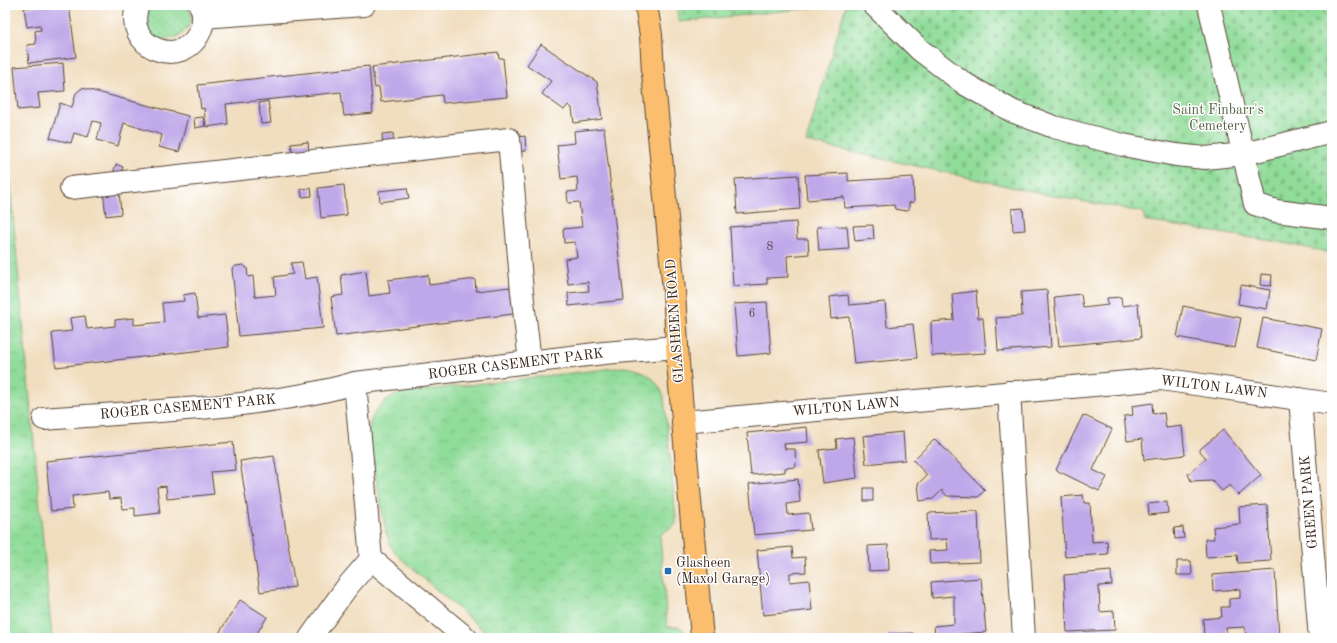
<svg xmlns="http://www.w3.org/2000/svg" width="1337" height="643" font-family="'Old Standard TT',serif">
	<defs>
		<pattern id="grass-dots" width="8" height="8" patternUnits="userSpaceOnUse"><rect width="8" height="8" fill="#90dc99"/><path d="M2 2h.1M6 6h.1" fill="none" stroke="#7dbd83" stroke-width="1.8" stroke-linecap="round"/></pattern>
		<pattern id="cemetery-stones" width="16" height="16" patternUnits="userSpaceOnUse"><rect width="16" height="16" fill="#90dc99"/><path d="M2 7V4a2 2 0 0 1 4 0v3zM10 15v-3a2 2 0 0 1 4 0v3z" fill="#7dbd83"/></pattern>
		<pattern id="park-crowns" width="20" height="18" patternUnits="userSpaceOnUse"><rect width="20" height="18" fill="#90dc99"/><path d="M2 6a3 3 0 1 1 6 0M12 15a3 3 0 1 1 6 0" fill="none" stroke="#7dbd83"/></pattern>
	</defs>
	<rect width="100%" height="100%" fill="#fff"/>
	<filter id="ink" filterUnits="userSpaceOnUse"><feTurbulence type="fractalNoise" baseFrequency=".025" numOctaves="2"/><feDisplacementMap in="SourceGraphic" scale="8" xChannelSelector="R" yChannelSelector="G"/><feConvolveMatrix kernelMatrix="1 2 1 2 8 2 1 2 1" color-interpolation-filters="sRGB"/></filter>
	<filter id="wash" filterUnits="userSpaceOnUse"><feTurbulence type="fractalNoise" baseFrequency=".012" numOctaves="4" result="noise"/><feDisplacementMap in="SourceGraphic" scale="16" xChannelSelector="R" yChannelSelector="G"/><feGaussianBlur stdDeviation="0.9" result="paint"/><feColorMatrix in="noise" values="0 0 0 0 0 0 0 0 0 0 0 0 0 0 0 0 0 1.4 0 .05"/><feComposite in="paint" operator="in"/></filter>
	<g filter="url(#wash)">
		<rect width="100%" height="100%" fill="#f1debf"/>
		<!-- grass -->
		<path fill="url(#grass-dots)" stroke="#66835c" d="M 148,5 L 187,5 C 205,35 153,55 146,23 C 144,18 147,10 148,5 Z"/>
		<!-- cemetery -->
		<g fill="url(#cemetery-stones)" stroke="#66835c">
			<polygon points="676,5 838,5 679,22"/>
			<polygon points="846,5 1332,5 1332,253 1284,243 1145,221 1143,212 1053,196 806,142"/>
		</g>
		<!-- park -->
		<g fill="url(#park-crowns)" stroke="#66835c">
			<polygon points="5,156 10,183 52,638 5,638"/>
			<path d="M 623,367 C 645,369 655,377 664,396 L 676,518 L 676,524 L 660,535 L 667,627 L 680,627 L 684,631 L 687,638 L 492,638 L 397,555 L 390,544 L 386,532 L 368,433 C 372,410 380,403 400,393 Z"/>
		</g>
		<g id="blocks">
			<!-- building -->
			<g fill="#bfa8e9">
				<polygon points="45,5 69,5 76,57 29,63 27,45 36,44 35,31 41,30 40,25 27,27 24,8"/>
				<polygon points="541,44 597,82 602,119 574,123 572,108 568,105 564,110 542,94 551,81 527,65"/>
				<polygon points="498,52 499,58 503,58 507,97 443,103 442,95 381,102 379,87 375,88 372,67"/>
				<polygon points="63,63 65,91 38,93 40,108 18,110 14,67"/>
				<polygon points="369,66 373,113 344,116 341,92 226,104 228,124 206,127 204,108 201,109 198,85"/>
				<polygon points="82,88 188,116 179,152 159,147 162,135 124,123 118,146 97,140 101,123 93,121 88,137 74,133 71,143 50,138 60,103 72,107 76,93"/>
				<polygon points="268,101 271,123 261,124 259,103"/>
				<polygon points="203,117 205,126 195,128 194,118"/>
				<polygon points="604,128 624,300 569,306 568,293 589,291 588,282 568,284 565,259 577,257 575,242 564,243 563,229 582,227 579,202 568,203 567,192 578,191 577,177 561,179 557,145 575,143 574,131"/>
				<polygon points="393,133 394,148 383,149 382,134"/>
				<polygon points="525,136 526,151 515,152 513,138"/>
				<polygon points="308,142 309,153 293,156 291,144"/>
				<polygon points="116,164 123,167 120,176 113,173"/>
				<polygon points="848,173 848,181 913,177 914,202 909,203 909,209 906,211 895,209 894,205 845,208 844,197 807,200 805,175"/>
				<polygon points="798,175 800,209 737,214 735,179"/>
				<polygon points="344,185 347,215 321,218 318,188"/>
				<polygon points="311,188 312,196 302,197 301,189"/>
				<polygon points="407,188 409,198 380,202 379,191"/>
				<polygon points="119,190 121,214 106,216 103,191"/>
				<polygon points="1023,208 1025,230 1013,231 1012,209"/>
				<polygon points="796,222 797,239 808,239 809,254 787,256 788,277 767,278 767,284 733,286 730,227"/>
				<polygon points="873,225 874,239 855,241 853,226"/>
				<polygon points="847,226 849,249 819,251 817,227"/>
				<polygon points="302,262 305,279 317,277 323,328 239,336 232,269 236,266 243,265 247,268 248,277 253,276 255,297 276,295 274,277 293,274 291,263"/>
				<polygon points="366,271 369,296 390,293 388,280 428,275 429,285 475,279 476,291 510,287 513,314 336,336 331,297 343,295 341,275"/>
				<polygon points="1261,274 1272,275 1271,286 1260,285"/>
				<polygon points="1241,285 1270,290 1267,309 1238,304"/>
				<polygon points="1047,290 1051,347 998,351 996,318 1022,316 1021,292"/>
				<polygon points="976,291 978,318 983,318 986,353 932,356 931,322 954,320 952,294"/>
				<polygon points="195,293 198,318 225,315 229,347 56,367 52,333 72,331 70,318 85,316 87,329 115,326 115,320 134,318 134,325 164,322 162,303 184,301 183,295"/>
				<polygon points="1081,294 1083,308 1108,305 1107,298 1121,297 1122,306 1138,304 1141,338 1059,346 1054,297"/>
				<polygon points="848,295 849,305 885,302 887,327 913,324 917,358 854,364 849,317 831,319 829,297"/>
				<polygon points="767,302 771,353 738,356 734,304"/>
				<polygon points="1183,306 1241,318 1235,348 1177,337"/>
				<polygon points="1263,318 1322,329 1316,360 1257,348"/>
				<polygon points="1152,403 1153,414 1164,413 1166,428 1182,426 1185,455 1144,460 1142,439 1127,441 1124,416 1133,415 1132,406"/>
				<polygon points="1083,415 1112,429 1093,470 1107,477 1099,491 1056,470"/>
				<polygon points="807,427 808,442 784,444 785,449 795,449 796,467 785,468 785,472 751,475 747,433"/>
				<polygon points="1223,430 1261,475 1239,495 1230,485 1222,491 1212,480 1191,481 1188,474 1206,458 1199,450"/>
				<polygon points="903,432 905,460 866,464 863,436"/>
				<polygon points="853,437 857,478 823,483 819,450 837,448 836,439"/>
				<polygon points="935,439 985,490 978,497 947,496 942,490 933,499 920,501 918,484 927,475 913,460"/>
				<polygon points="233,442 236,470 211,472 214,494 167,499 166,486 157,487 160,513 135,516 135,508 122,509 121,498 109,499 108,492 72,496 73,509 51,511 46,461"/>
				<polygon points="274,456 295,587 260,592 240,461"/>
				<polygon points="798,479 800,502 787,504 788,515 809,513 811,530 754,535 749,484"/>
				<rect x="864" y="488" width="9" height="13"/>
				<polygon points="1083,495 1084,503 1090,503 1092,542 1107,541 1108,554 1065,557 1061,497"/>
				<polygon points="1167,502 1168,513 1149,515 1148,504"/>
				<polygon points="1267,505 1271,561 1238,563 1237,555 1206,557 1205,539 1214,539 1213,527 1240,524 1239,507"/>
				<polygon points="978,511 980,562 930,564 929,551 948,550 947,539 929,540 928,513"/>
				<polygon points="1183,527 1184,538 1175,539 1174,528"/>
				<polygon points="888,545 889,570 869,571 868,546"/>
				<polygon points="792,547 793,558 805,557 806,572 790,573 790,582 809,580 812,610 763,615 757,550"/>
				<polygon points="1177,561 1191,561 1192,575 1177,575"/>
				<polygon points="1275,570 1279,638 1246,638 1245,627 1226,628 1227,638 1204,638 1203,619 1222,617 1221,607 1229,607 1229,599 1240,598 1240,589 1213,591 1212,575"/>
				<polygon points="1111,571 1112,585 1099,586 1100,612 1114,611 1115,630 1067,632 1064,575"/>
				<polygon points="981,578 986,632 935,636 934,626 954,624 954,596 932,598 931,582"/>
				<polygon points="240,600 267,617 254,638 216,638"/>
				<polygon points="913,633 913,638 888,638 888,634"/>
			</g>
		</g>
	</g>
	<g filter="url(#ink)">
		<use href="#blocks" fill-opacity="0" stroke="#564536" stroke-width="1"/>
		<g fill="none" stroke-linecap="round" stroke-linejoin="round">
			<!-- minor casing -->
			<g stroke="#564536" stroke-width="24">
				<g id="minor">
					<path d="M 138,5 C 121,47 184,73 201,29 C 204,22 204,12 200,5"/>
					<polyline points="874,5 920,50 965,84 1012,111 1054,127 1123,145 1176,155 1205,158 1244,154 1332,132"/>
					<polyline points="1209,5 1255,204 1276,211 1332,218"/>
					<polyline points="203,17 364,5"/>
					<polyline points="71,188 509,139 522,292 530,362"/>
					<polyline points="355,383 371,559"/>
					<polyline points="1009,392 1024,638"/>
					<polyline points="1300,399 1320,638"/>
					<path d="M 44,419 C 110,414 176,411 241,404 C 280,399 318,394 355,383 L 604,353 L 677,347"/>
					<polyline points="683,422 1161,379 1332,404"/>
					<polyline points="310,638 347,587 371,559 466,638"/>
				</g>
			</g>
			<!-- major casing -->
			<g stroke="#564536" stroke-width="24">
				<polyline id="major" points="646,5 651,35 653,73 674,291 678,363 702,638"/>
			</g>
			<!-- minor -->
			<use href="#minor" stroke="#fff" stroke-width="22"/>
			<!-- major -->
			<use href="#major" stroke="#fabe6e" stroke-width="22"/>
		</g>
	</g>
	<!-- markers -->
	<rect fill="#1f6fb2" stroke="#fff" stroke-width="1.5" x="664" y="567" width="8" height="8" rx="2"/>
	<g text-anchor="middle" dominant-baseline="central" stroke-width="3" stroke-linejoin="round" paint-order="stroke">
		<!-- number labels -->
		<g font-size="12" fill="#5c4a51">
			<text x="770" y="247">8</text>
			<text x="752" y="314">6</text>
		</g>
		<!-- park labels -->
		<g font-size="14" fill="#545f43" stroke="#fff">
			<text x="1218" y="110">Saint Finbarr's<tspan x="1218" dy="16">Cemetery</tspan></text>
		</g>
		<!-- street labels -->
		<g font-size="14" fill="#3b2a1e" stroke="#fff">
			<text transform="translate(675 321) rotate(-94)">GLASHEEN ROAD</text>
			<text transform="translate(516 364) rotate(-7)">ROGER CASEMENT PARK</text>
			<text transform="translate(1214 387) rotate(7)">WILTON LAWN</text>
			<text transform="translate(188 407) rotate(-5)">ROGER CASEMENT PARK</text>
			<text transform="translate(846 407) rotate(-5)">WILTON LAWN</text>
			<text transform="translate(1309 502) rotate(-95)">GREEN PARK</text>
		</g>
		<!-- poi labels -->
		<g font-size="14" fill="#3b2a1e" stroke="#fff" text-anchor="start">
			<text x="676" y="563">Glasheen<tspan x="676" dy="16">(Maxol Garage)</tspan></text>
		</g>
	</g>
	<!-- margin -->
	<rect width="1337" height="643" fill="none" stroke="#fff" stroke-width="20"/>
</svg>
